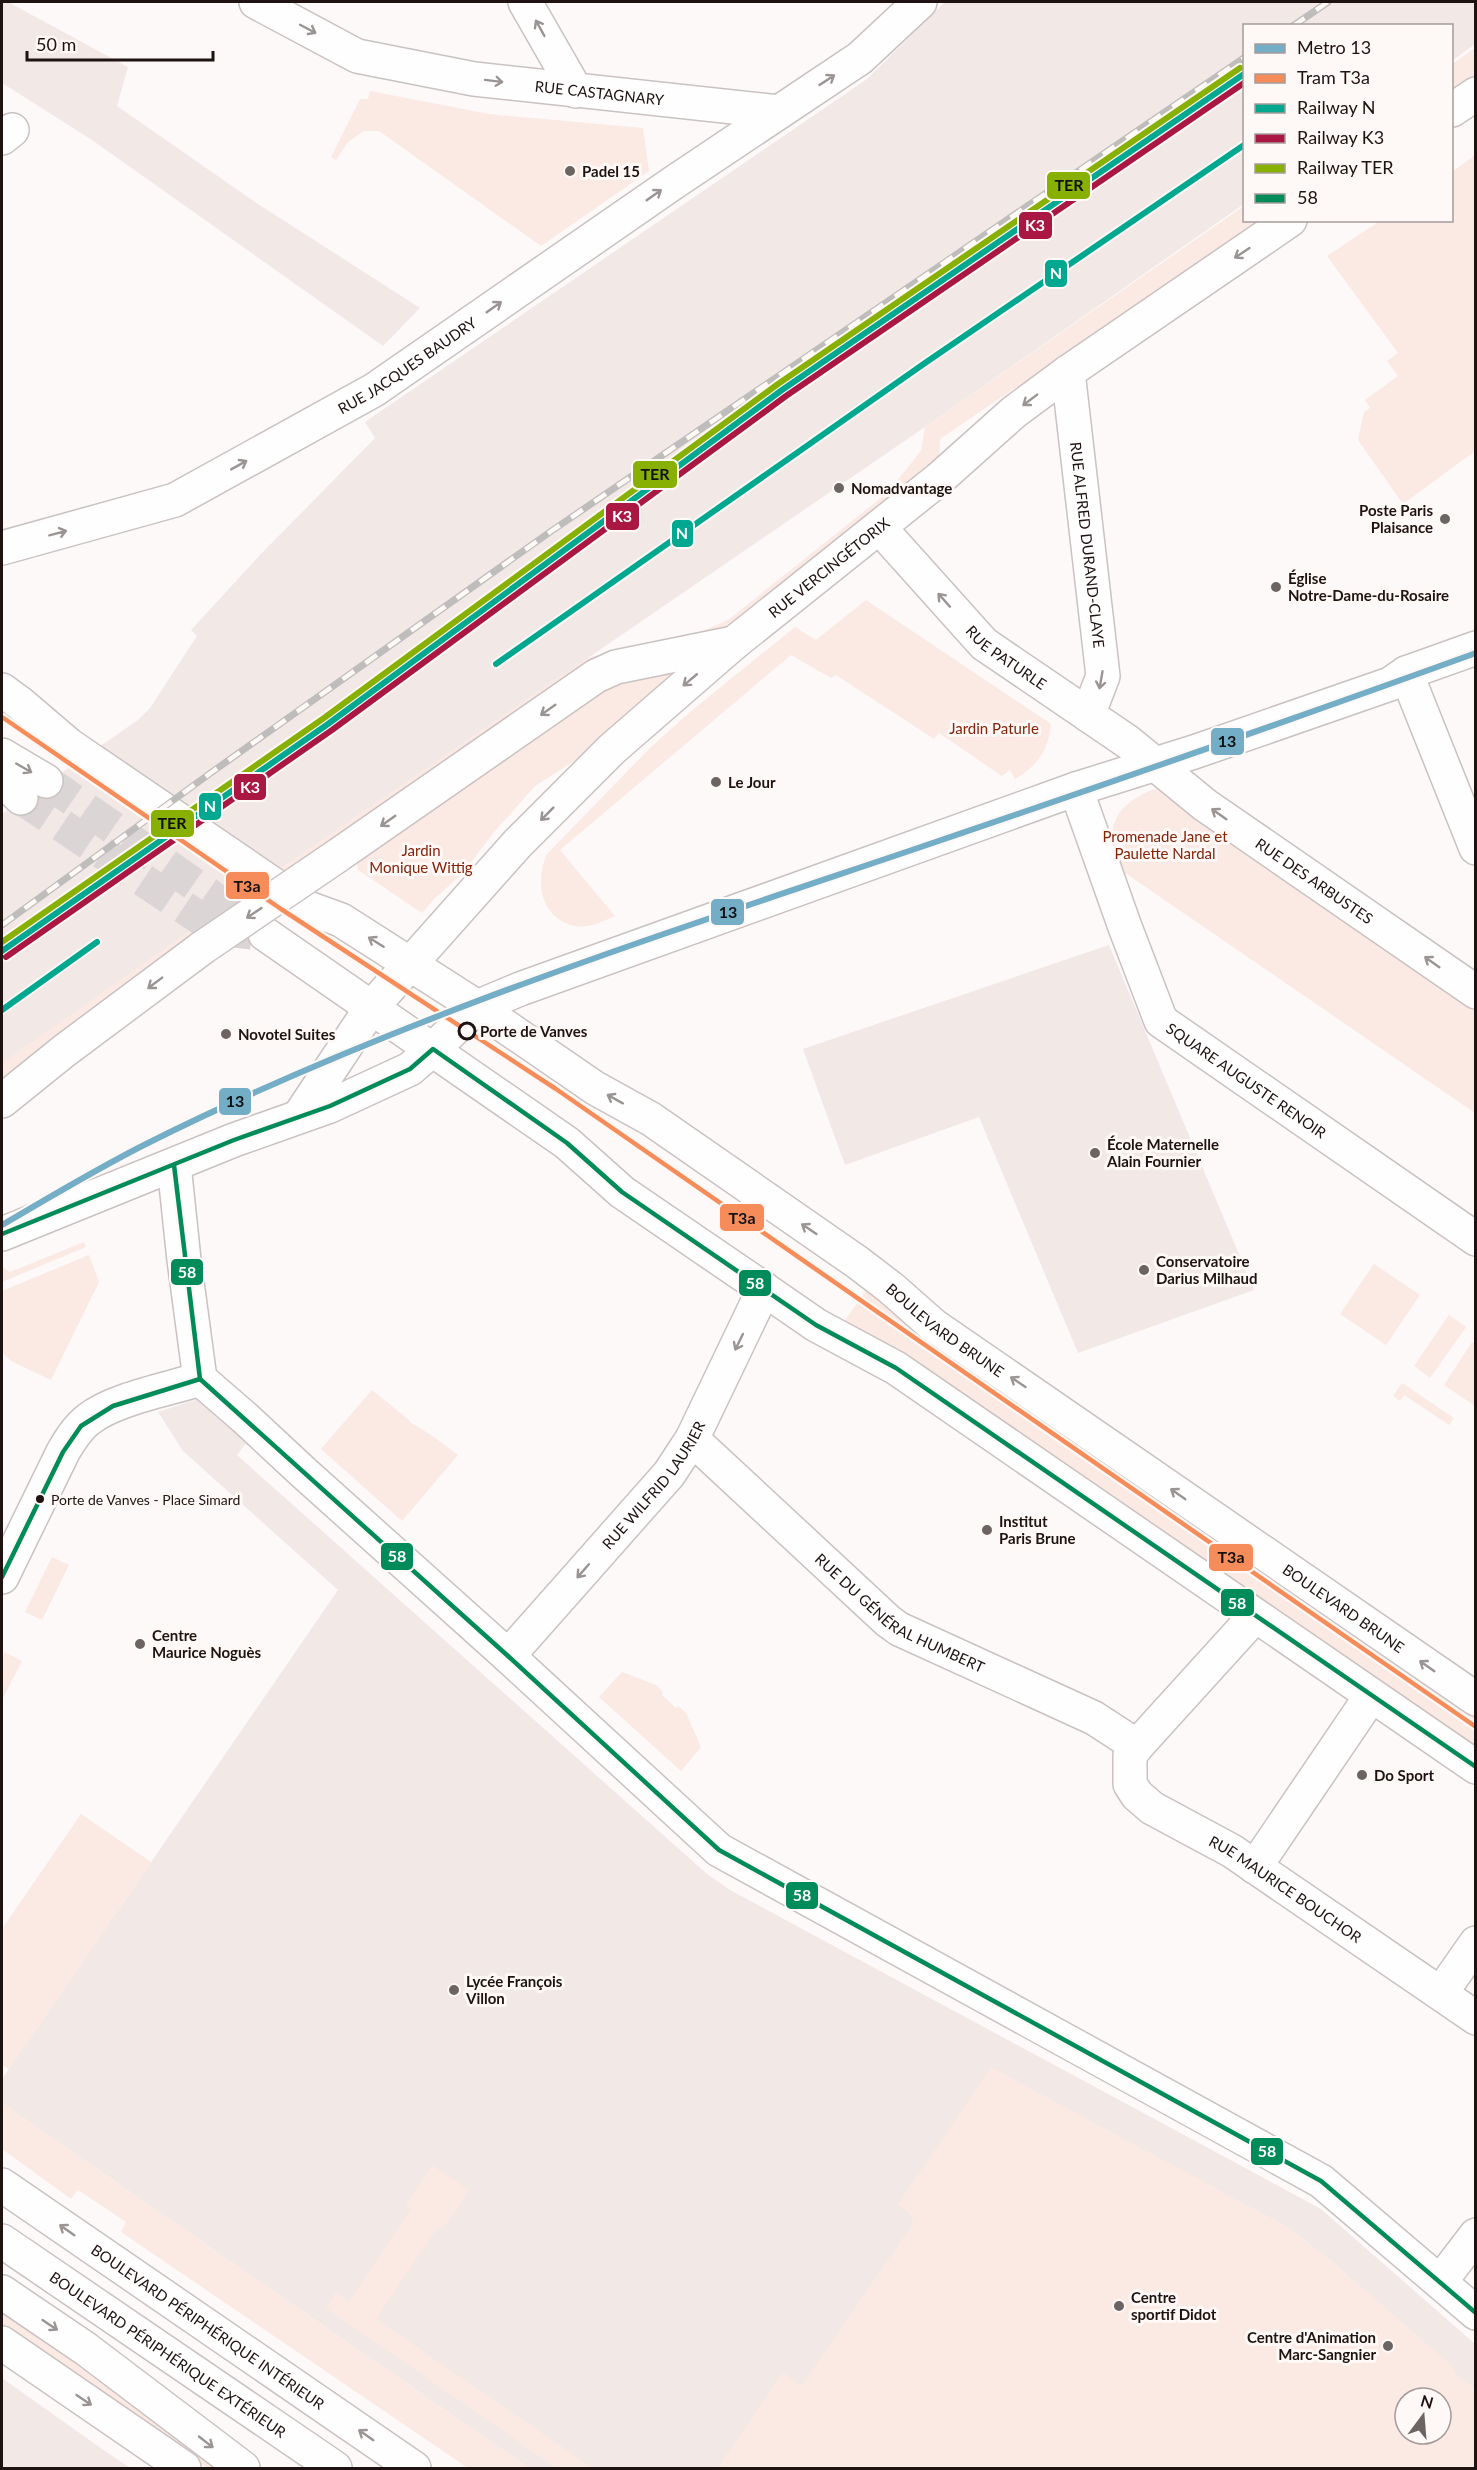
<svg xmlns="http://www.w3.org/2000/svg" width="1477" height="2470" font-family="Lato,sans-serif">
	<rect width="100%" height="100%" fill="#fcf9f8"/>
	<!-- built -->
	<g fill="#f2e8e6">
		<polygon points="2,2 8,2 128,67 117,106 255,202 420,308 383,346 92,140 2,83"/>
		<polygon points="945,2 1475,2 1475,44 1452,61 1452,26 1244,26 1244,204 925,427 185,934 39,1045 2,1079 2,814 138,720 150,708 197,636 191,630 259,556 375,438 365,422 867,79"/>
		<polygon points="1109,945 1254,1290 1078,1353 979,1117 845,1165 803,1049"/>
		<polygon points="198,1399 251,1437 237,1455 707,1874 730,1890 1321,2209 1475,2344 1475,2389 1459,2378 1450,2365 1330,2260 1284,2225 1135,2147 899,2203 911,2215 914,2223 801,2387 783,2373 718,2468 529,2468 2,2103 2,2079 338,1590 183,1451 158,1412"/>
		<polygon points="2,2378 102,2449 130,2468 2,2468"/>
	</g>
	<!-- green -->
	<g fill="#fbe9e4" fill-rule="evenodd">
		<polygon points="1475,48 1475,75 1452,91 1452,64"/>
		<polygon points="370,91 489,114 643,128 649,171 541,246 379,131 364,131 348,142 336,160 331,157 360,99 368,99"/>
		<polygon points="1475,155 1475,451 1403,504 1358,440 1364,412 1370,408 1365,400 1398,376 1387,361 1398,353 1327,256 1380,221 1452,220 1452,172"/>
		<polygon points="1244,206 1244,220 1261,221 940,439 939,458 733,627 624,658 2,1094 2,1063 185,934 587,658 705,630 728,620 887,493 921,451 925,427"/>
		<path d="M 866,600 L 1051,724 C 1049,750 1037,766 1015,779 L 1010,770 L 1002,776 L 939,733 L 934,739 L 836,675 L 831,678 L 791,655 L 560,850 L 615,916 C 603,921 588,929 575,926 C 541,918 534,882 547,854 L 650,748 L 690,712 L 795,627 L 816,640 Z"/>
		<polygon points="683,666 593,749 535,786 495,831 462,874 434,899 422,913 358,870 357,862 601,684"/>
		<path d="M 1162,786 L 1475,1006 L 1475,1113 L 1115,866 C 1105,820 1118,802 1162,786 Z"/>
		<polygon points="84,1242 86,1247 2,1282 3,1267 10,1272"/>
		<polygon points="89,1255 99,1282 51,1380 11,1361 2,1352 2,1291"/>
		<polygon points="1374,1264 1420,1295 1386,1345 1340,1314"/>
		<polygon points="870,1285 1475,1711 1475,1754 841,1326"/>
		<polygon points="1449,1315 1466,1327 1430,1378 1414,1366"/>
		<polygon points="1472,1342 1476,1344 1475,1406 1444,1385"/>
		<polygon points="1402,1383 1454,1418 1449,1425 1404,1395 1400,1401 1393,1396"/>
		<polygon points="372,1390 409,1420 410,1422 434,1437 458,1455 402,1521 321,1449"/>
		<polygon points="52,1557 69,1565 42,1620 25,1612"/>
		<polygon points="5,1652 22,1661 2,1700 2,1658"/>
		<polygon points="622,1672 656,1685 663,1692 662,1695 676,1708 678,1706 686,1713 701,1747 681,1771 599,1697"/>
		<polygon points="81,1814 151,1862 9,2069 2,2065 2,1929"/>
		<path d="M 991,2067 L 1284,2225 L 1330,2260 L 1451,2365 L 1459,2378 L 1475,2389 L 1475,2468 L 718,2468 L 783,2372 L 801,2386 L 914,2223 L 911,2215 L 898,2204 ZM 1405,2398 L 1441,2398 L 1441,2434 L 1405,2434 Z"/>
		<polygon points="2,2103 529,2468 468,2468 121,2232 126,2222 78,2190 71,2199 2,2149"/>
		<polygon points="432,2165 469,2190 443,2229 438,2227 376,2319 593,2468 556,2468 326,2308 336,2292 349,2301 411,2209 406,2204"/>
		<polygon points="2,2312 229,2468 207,2468 2,2327"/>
	</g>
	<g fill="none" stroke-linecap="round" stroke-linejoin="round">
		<!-- major-tunnel -->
		<g stroke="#dbd6d5" stroke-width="33" stroke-dasharray="33 16" stroke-linecap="butt">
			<polyline points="46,781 264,933"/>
			<polyline points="21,798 216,929 252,933"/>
		</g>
		<!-- minor casing -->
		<g stroke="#c9c2c0" stroke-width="36">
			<g id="minor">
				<path id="s1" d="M 256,2 L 357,56 L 474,79 L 779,112"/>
				<polyline points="525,2 576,91"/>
				<polyline points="2,138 12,130"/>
				<path id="s2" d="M 1068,372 L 1103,676 L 1088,715"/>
				<path id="s3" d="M 879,527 L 984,644 L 1128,742 L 1205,805 L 1476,992"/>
				<path id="s4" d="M 2,548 L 175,500 L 374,390 L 673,183 L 860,58 L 920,2"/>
				<polyline points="1406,673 1476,848"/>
				<path id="s5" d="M 1076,789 L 1125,927 L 1161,1021 L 1476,1239"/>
				<polyline points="371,1008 518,843 612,749 734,643"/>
				<polyline points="433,1049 477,1007 520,989 1076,789 1194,752 1390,684 1406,673 1476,648"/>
				<polyline points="174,1165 184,1260 200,1379"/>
				<polyline points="200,1379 245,1418 303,1472 508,1656 719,1850 1321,2181 1476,2313"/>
				<path id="s6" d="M 692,1439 L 888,1621 L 899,1629 L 1094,1718 L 1137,1746"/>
				<path d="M 2,1577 L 63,1452 C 70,1440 78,1427 89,1419 C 114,1399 169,1389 200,1379"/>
				<path id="s7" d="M 1255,1616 L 1137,1746 L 1130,1755 L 1130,1784 L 1137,1795 L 1152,1808 L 1232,1851 L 1476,2018"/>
				<path id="s8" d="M 508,1656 L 669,1474 L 692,1439 L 764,1289"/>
				<polyline points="1255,1867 1371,1696"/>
				<polyline points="1441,1993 1476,1943"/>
				<polyline points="1440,2282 1476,2235"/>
				<polyline points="2,2343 184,2468"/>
			</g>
		</g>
		<!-- major casing -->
		<g stroke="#c9c2c0" stroke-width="36">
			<g id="major">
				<polyline points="1452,110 1476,94"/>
				<path id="s9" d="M 2,690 L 21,704 L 69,745 L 308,908 L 341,920 L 477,1007 L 595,1088 L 651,1119 L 857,1262 L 891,1288 L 933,1325 L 1476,1699"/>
				<polyline points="2,755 46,781"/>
				<polyline points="2,780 21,798"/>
				<path id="s10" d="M 337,856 L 596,676 L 616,667 L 734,643 L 939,479 L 1014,412 L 1068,372 L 1290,220"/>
				<polyline points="265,934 567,1143 622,1192 764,1289 816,1325 896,1368 1476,1767"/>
				<polyline points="2,1101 64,1051 202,948"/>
				<polyline points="300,1115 371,1008"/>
				<polyline points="2,1234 234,1140 330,1106 410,1069 433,1049"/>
			</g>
		</g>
		<!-- highway casing -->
		<g stroke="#c9c2c0" stroke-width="36">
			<g id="highway">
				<path id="s11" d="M 2,2185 L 414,2468"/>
				<path id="s12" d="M 2,2241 L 335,2468"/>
				<polyline points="2,2292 86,2349 243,2468"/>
			</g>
		</g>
		<!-- minor -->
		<use href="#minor" stroke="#fffefe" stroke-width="33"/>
		<!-- major -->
		<use href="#major" stroke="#fffefe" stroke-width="33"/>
		<!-- highway -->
		<use href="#highway" stroke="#fffefe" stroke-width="33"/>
		<!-- rail casing -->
		<g stroke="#bebdbc" stroke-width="7">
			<g id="rail">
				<polyline points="1293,26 1328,2"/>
				<polyline points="2,925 212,772 550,532 1244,58"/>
			</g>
		</g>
		<!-- rail -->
		<use href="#rail" stroke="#fef8f6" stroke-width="4.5" stroke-dasharray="14" stroke-linecap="butt"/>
		<!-- major-bridge casing -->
		<g stroke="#c9c2c0" stroke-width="36" stroke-linecap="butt">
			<polyline id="major-bridge" points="202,948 337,856"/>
		</g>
		<!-- major-bridge -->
		<use href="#major-bridge" stroke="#fffefe" stroke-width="33"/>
		<!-- bus-1 casing -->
		<g stroke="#fef8f6" stroke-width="9">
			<g id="bus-1">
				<polyline points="174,1165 200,1379"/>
				<polyline points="2,1234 234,1140 330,1106 410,1069 433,1049 567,1143 622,1192 816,1325 896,1368 1476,1767"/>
				<polyline points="200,1379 508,1656 719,1850 1321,2181 1476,2313"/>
				<polyline points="2,1577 63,1452 81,1426 113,1406 200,1379"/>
			</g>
		</g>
		<!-- bus-1 -->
		<use href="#bus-1" stroke="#008b5a" stroke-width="4.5"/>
		<!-- rail-1 casing -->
		<g stroke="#fef8f6" stroke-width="10">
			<g id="rail-1">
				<polyline points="496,664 925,363 1244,145"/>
				<polyline points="2,951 328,724 782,390 1244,74"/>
				<polyline points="2,1010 97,942"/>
			</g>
		</g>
		<!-- rail-2 casing -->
		<g stroke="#fef8f6" stroke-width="10">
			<polyline id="rail-2" points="6,957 332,730 786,396 1244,83"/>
		</g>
		<!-- rail-3 casing -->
		<g stroke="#fef8f6" stroke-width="10">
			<polyline id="rail-3" points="2,942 324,718 778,384 1240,68"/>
		</g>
		<!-- rail-1 -->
		<use href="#rail-1" stroke="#00a88f" stroke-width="6"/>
		<!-- rail-2 -->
		<use href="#rail-2" stroke="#aa1743" stroke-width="6"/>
		<!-- rail-3 -->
		<use href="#rail-3" stroke="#87b003" stroke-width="6"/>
		<!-- tram-1 casing -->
		<g stroke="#fef8f6" stroke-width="9">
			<polyline id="tram-1" points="2,717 281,909 556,1089 1476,1727"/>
		</g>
		<!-- tram-1 -->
		<use href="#tram-1" stroke="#f68c59" stroke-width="4.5"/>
		<!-- metro-1 casing -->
		<g stroke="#fef8f6" stroke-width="10">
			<path id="metro-1" d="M 2,1225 C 50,1197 98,1168 148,1143 C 392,1021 654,937 912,850 C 1101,786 1288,721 1476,653"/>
		</g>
		<!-- metro-1 -->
		<use href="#metro-1" stroke="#73adc6" stroke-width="6"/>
	</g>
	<!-- one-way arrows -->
	<defs><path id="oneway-shaft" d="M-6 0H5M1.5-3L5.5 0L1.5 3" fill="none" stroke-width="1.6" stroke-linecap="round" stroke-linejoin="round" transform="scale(1.5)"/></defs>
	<g stroke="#9a9493">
		<use href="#oneway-shaft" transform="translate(540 28) rotate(-119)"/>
		<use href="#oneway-shaft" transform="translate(308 29) rotate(28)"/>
		<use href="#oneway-shaft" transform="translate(827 80) rotate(-33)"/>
		<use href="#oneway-shaft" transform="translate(494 81) rotate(7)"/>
		<use href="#oneway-shaft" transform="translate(654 195) rotate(-35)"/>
		<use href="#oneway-shaft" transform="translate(1242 253) rotate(146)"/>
		<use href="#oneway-shaft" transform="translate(494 307) rotate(-35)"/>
		<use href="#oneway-shaft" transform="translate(1030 400) rotate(143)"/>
		<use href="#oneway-shaft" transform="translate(239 465) rotate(-29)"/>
		<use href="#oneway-shaft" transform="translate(58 533) rotate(-15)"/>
		<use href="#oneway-shaft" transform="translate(944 600) rotate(-132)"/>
		<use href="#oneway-shaft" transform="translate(690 680) rotate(140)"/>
		<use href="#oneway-shaft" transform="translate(1101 680) rotate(100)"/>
		<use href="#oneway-shaft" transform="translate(548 710) rotate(145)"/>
		<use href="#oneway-shaft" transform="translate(24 768) rotate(30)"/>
		<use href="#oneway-shaft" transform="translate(547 814) rotate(135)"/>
		<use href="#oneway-shaft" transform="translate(1219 814) rotate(-145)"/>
		<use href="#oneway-shaft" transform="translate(388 821) rotate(145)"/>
		<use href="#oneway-shaft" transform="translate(254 913) rotate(146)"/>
		<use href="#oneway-shaft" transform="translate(376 942) rotate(-148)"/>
		<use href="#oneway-shaft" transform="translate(1432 962) rotate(-145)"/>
		<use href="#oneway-shaft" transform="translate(155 983) rotate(143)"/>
		<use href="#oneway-shaft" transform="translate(615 1099) rotate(-151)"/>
		<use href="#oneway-shaft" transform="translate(809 1229) rotate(-146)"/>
		<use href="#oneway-shaft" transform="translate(739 1342) rotate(116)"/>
		<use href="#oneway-shaft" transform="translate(1018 1382) rotate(-146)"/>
		<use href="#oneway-shaft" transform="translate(1178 1494) rotate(-145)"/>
		<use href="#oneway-shaft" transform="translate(583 1571) rotate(131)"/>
		<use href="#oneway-shaft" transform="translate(1427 1666) rotate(-145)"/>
		<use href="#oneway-shaft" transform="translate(67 2230) rotate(-145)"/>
		<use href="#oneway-shaft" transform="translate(50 2325) rotate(34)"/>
		<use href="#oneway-shaft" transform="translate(84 2400) rotate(34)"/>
		<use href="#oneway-shaft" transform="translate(366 2435) rotate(-145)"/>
		<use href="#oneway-shaft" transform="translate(206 2442) rotate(38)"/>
	</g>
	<!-- markers -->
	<g fill="#6c6462" stroke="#fef8f6" stroke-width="2">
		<circle cx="570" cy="171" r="6"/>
		<circle cx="839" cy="488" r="6"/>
		<circle cx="1445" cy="519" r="6"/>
		<circle cx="1276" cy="587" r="6"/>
		<circle cx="716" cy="782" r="6"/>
		<circle cx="226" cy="1034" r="6"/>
		<circle cx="1095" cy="1153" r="6"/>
		<circle cx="1144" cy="1270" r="6"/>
		<circle cx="987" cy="1530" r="6"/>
		<circle cx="140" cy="1644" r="6"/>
		<circle cx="1362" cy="1775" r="6"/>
		<circle cx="454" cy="1990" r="6"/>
		<circle cx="1119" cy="2306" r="6"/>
		<circle cx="1388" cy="2346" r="6"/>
	</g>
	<circle fill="#fef8f6" stroke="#1e1311" stroke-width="3" cx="467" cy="1031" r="8"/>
	<circle fill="#1e1311" stroke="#fef8f6" stroke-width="2" cx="40" cy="1499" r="5"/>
	<g text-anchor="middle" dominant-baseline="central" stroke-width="6" stroke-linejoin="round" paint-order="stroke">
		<!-- bus labels -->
		<g font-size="14" fill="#1e1311" stroke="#fef8f6" text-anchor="start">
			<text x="51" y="1499">Porte de Vanves - Place Simard</text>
		</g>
		<!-- street labels -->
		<g font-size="15" fill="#1e1311" stroke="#fef8f6">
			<text stroke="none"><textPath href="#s1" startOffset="360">RUE CASTAGNARY</textPath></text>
			<text stroke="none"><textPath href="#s4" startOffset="448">RUE JACQUES BAUDRY</textPath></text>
			<text stroke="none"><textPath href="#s2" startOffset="174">RUE ALFRED DURAND-CLAYE</textPath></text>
			<text stroke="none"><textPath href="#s10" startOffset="579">RUE VERCINGÉTORIX</textPath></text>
			<text stroke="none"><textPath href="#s3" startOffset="183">RUE PATURLE</textPath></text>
			<text stroke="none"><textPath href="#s3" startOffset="564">RUE DES ARBUSTES</textPath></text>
			<text stroke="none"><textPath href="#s5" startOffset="351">SQUARE AUGUSTE RENOIR</textPath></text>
			<text stroke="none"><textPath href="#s9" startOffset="1142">BOULEVARD BRUNE</textPath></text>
			<text stroke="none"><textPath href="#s8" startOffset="225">RUE WILFRID LAURIER</textPath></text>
			<text stroke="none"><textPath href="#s9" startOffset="1628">BOULEVARD BRUNE</textPath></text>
			<text stroke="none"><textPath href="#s6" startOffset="273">RUE DU GÉNÉRAL HUMBERT</textPath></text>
			<text stroke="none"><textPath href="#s7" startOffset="405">RUE MAURICE BOUCHOR</textPath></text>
			<text stroke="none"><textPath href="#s11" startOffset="250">BOULEVARD PÉRIPHÉRIQUE INTÉRIEUR</textPath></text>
			<text stroke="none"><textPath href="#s12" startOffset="201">BOULEVARD PÉRIPHÉRIQUE EXTÉRIEUR</textPath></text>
		</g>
		<!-- poi labels -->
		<g font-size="15" font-weight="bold" fill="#1e1311" stroke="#fef8f6" text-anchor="start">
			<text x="582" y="171">Padel 15</text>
			<text x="851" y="488">Nomadvantage</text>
			<text x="1433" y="510" text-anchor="end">Poste Paris<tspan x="1433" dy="17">Plaisance</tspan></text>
			<text x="1288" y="578">Église<tspan x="1288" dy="17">Notre-Dame-du-Rosaire</tspan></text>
			<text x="728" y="782">Le Jour</text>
			<text x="238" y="1034">Novotel Suites</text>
			<text x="1107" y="1144">École Maternelle<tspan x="1107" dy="17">Alain Fournier</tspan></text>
			<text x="1156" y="1261">Conservatoire<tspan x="1156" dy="17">Darius Milhaud</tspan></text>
			<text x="999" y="1521">Institut<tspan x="999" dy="17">Paris Brune</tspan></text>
			<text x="152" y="1635">Centre<tspan x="152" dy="17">Maurice Noguès</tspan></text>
			<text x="1374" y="1775">Do Sport</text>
			<text x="466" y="1981">Lycée François<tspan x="466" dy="17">Villon</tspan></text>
			<text x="1131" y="2297">Centre<tspan x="1131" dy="17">sportif Didot</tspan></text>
			<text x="1376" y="2337" text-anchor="end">Centre d'Animation<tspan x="1376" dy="17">Marc-Sangnier</tspan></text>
		</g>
		<!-- park labels -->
		<g font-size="15" fill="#852309" stroke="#fef8f6">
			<text x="994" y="728">Jardin Paturle</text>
			<text x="1165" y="836">Promenade Jane et<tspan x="1165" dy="17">Paulette Nardal</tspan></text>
			<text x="421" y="850">Jardin<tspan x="421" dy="17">Monique Wittig</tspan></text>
		</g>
		<!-- stop labels -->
		<g font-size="15" font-weight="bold" fill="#1e1311" stroke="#fef8f6" text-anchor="start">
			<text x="480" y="1031">Porte de Vanves</text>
		</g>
	</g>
	<g stroke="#fef8f6" stroke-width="2">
		<rect x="1046" y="171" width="45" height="29" rx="6" fill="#87b003"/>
		<rect x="1018" y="211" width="35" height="29" rx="6" fill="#aa1743"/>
		<rect x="1044" y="259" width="24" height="29" rx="6" fill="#00a88f"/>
		<rect x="632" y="460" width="46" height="29" rx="6" fill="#87b003"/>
		<rect x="605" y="502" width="35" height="29" rx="6" fill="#aa1743"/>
		<rect x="671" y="519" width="23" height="29" rx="6" fill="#00a88f"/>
		<rect x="1210" y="727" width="35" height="29" rx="6" fill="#73adc6"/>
		<rect x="233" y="773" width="34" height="28" rx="6" fill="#aa1743"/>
		<rect x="198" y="792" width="24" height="29" rx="6" fill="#00a88f"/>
		<rect x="150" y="809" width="45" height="29" rx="6" fill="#87b003"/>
		<rect x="225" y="871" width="45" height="29" rx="6" fill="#f68c59"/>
		<rect x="710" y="898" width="35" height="28" rx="6" fill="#73adc6"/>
		<rect x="218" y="1087" width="34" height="29" rx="6" fill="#73adc6"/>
		<rect x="719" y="1203" width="46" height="29" rx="6" fill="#f68c59"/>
		<rect x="170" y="1258" width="34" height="28" rx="6" fill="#008b5a"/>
		<rect x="738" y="1269" width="34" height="28" rx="6" fill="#008b5a"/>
		<rect x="380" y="1542" width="34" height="29" rx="6" fill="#008b5a"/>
		<rect x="1208" y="1543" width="46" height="29" rx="6" fill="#f68c59"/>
		<rect x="1220" y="1588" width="35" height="29" rx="6" fill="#008b5a"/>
		<rect x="785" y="1881" width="34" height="29" rx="6" fill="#008b5a"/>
		<rect x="1250" y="2137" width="34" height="29" rx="6" fill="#008b5a"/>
	</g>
	<g font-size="16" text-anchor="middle" font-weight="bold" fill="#fff">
		<text x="1035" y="231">K3</text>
		<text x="1056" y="279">N</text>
		<text x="622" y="522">K3</text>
		<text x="682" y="539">N</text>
		<text x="250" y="793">K3</text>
		<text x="210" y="812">N</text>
		<text x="187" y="1278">58</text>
		<text x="755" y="1289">58</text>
		<text x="397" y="1562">58</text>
		<text x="1237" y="1609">58</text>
		<text x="802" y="1901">58</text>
		<text x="1267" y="2157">58</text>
	</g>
	<g font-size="16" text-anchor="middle" font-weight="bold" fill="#111">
		<text x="1069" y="191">TER</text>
		<text x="655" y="480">TER</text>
		<text x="1227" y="747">13</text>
		<text x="172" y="829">TER</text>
		<text x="247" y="892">T3a</text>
		<text x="728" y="918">13</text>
		<text x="235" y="1107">13</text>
		<text x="742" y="1224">T3a</text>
		<text x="1231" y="1563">T3a</text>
	</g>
	<!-- border -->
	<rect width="1477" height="2470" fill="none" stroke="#1e1311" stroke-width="6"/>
	<!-- legend -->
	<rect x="1243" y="24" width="210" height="198" fill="#fef8f6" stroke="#a49c9a" stroke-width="1.5"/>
	<rect x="1255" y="44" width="30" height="9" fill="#73adc6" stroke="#a49c9a" stroke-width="1.5"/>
	<text x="1297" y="54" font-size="18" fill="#1e1311">Metro 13</text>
	<rect x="1255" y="74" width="30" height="9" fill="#f68c59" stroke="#a49c9a" stroke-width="1.5"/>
	<text x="1297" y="84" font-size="18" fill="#1e1311">Tram T3a</text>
	<rect x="1255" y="104" width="30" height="9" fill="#00a88f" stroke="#a49c9a" stroke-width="1.5"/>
	<text x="1297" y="114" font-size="18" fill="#1e1311">Railway N</text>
	<rect x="1255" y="134" width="30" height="9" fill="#aa1743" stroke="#a49c9a" stroke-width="1.5"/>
	<text x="1297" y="144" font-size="18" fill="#1e1311">Railway K3</text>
	<rect x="1255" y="164" width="30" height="9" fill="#87b003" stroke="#a49c9a" stroke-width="1.5"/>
	<text x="1297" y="174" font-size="18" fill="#1e1311">Railway TER</text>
	<rect x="1255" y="194" width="30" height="9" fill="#008b5a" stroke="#a49c9a" stroke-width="1.5"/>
	<text x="1297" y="204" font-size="18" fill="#1e1311">58</text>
	<!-- north arrow -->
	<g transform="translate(1423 2416) rotate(16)"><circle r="28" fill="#fef8f6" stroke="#a49c9a" stroke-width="1.5"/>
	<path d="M0-4.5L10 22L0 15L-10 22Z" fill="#6c6462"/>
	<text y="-9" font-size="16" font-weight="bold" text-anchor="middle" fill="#1e1311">N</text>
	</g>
	<!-- scale -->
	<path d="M27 51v9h186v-9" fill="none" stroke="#1e1311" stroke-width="3"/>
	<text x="36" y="51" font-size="18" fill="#1e1311" stroke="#fef8f6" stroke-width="4.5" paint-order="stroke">50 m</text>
</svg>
